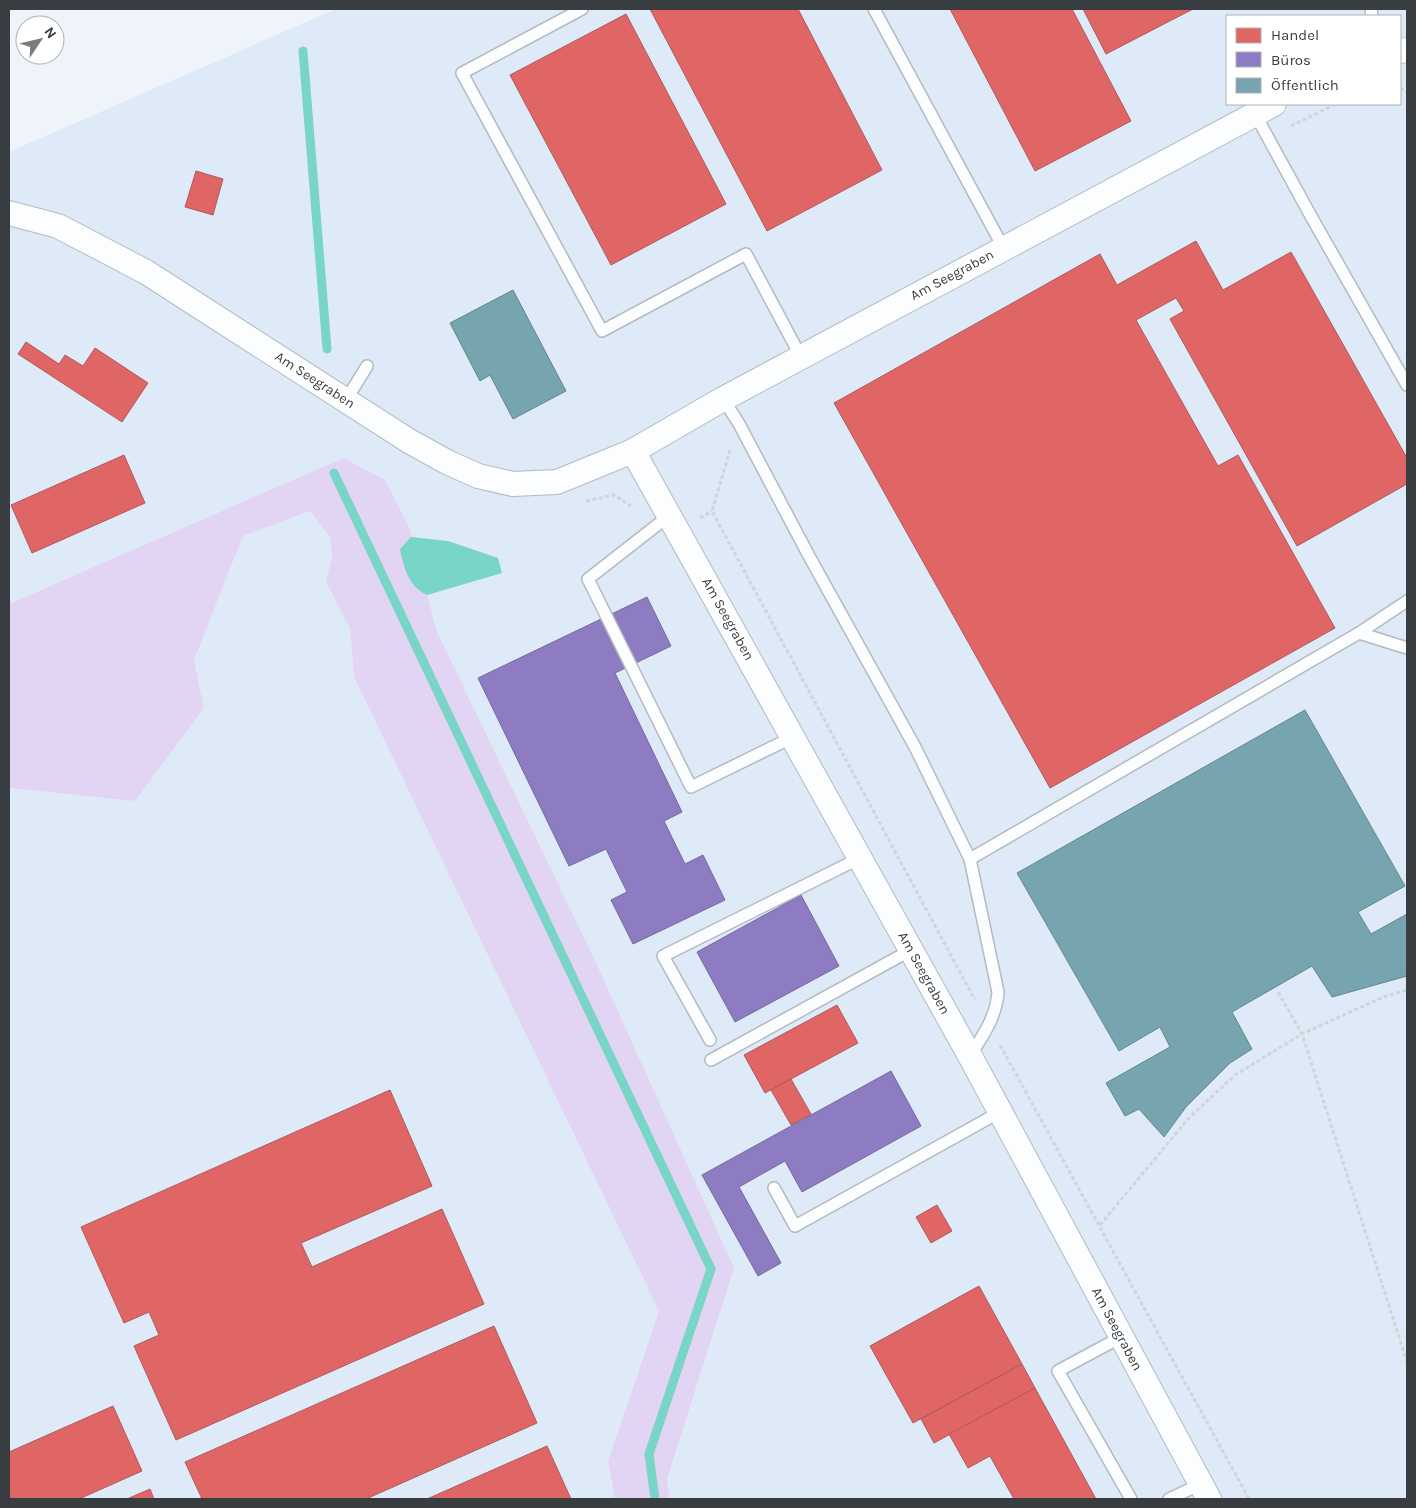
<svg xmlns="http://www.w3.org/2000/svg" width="1416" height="1508" font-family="Karla,sans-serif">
	<rect width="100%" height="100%" fill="#eef4fa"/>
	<!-- built -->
	<g fill="#deeaf7" fill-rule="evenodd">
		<path d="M 336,9 L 1407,9 L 1407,1499 L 670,1499 L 667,1481 L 734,1268 L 437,632 L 410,529 L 343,458 L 9,604 L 9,152 ZM 1227,16 L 1400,16 L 1400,104 L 1227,104 Z"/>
		<polygon points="310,511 330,537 332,556 326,582 350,628 354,677 659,1311 608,1461 615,1499 9,1499 9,788 135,801 204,708 194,660 243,536"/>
	</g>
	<!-- green -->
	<polygon fill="#e2d4f3" points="343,458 385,480 410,529 437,632 597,965 734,1268 667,1480 670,1499 615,1499 608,1461 659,1311 354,677 350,628 326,582 332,556 330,537 310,511 243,536 194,660 204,708 135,801 9,788 9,604"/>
	<!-- water -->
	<path fill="#79d5c7" d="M 411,537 L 448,541 L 498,558 L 502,573 L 427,595 C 408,586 404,568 400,549 Z"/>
	<!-- shops -->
	<g fill="#e06666" stroke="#ae5a5b">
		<polygon points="650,9 798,9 882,170 767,231"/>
		<polygon points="950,9 1072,9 1131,121 1035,171"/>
		<polygon points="1083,9 1193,9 1106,54"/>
		<polygon points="626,14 726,204 611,265 510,75"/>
		<polygon points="196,171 223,179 213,215 185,207"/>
		<polygon points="1196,241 1223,290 1291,252 1407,458 1407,484 1297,546 1170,319 1184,311 1176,298 1136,320 1218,466 1238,455 1335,628 1050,788 834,403 1100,254 1117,285"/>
		<polygon points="26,342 59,364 65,355 83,366 95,348 148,383 122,422 18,354"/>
		<polygon points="124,455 145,503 32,553 11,505"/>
		<polygon points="837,1005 858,1043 765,1093 744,1055"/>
		<polygon points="791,1079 811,1114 791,1125 771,1090"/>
		<polygon points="390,1090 432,1186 301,1243 312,1267 442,1209 484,1304 176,1440 134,1346 159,1335 149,1312 124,1323 81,1227"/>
		<polygon points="937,1205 952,1231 931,1243 916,1217"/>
		<polygon points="979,1286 1022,1364 913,1423 870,1346"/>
		<polygon points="494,1326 537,1423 366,1499 202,1499 185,1462"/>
		<polygon points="1022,1364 1035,1388 934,1443 921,1419"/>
		<polygon points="1035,1388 1096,1499 1014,1499 990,1456 968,1468 949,1434"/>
		<polygon points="113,1406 142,1471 79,1499 9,1499 9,1452"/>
		<polygon points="547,1446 571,1499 427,1499"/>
		<polygon points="150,1489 154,1499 127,1499"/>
	</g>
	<!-- offices -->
	<g fill="#8e7cc3" stroke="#74699c">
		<polygon points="647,597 671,646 615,673 682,812 664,821 685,864 703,855 725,900 633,944 611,900 627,892 606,849 569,866 478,678"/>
		<polygon points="801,895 839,966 735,1022 697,952"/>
		<polygon points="891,1071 921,1126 802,1192 785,1161 739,1187 781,1263 758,1276 702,1175"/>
	</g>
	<!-- public -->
	<g fill="#76a5af" stroke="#63868e">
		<polygon points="513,290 566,391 513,419 490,375 480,381 450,323"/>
		<polygon points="1305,710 1405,886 1358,912 1371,934 1407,914 1407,976 1332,997 1312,966 1232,1012 1252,1049 1230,1063 1186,1107 1164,1137 1139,1109 1125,1116 1106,1083 1170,1047 1160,1027 1119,1051 1017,873"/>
	</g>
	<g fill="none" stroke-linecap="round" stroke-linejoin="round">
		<!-- stream -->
		<g stroke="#79d5c7" stroke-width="9">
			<polyline points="303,51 327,349"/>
			<polyline points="334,473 711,1269 649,1454 655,1499"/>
		</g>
		<!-- lane casing -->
		<g stroke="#b4babf" stroke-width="14">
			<g id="lane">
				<polyline points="582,9 462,73 602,331 746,254 801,357"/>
				<polyline points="874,9 1003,247"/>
				<polyline points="1371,9 1372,16"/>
				<polyline points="1255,114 1312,218 1407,385"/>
				<polyline points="723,399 738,422 809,556 915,747 970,859"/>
				<polyline points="346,400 367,366"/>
				<polyline points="670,515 588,579 691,787 793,737"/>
				<polyline points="1359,633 1407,648"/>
				<polyline points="710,1040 663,956 860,858"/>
				<path d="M 970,1056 C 983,1035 996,1018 998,992 L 970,859 L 1359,633 L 1407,601"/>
				<polyline points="711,1060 911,950"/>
				<polyline points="774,1188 795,1226 1000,1112"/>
				<polyline points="1121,1337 1058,1371 1131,1499"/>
				<polyline points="1169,1499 1201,1484"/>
			</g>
		</g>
		<!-- street casing -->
		<g stroke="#b4babf" stroke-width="26">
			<g id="street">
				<polyline points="1400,51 1407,50"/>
				<polyline points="9,213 58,226 146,272 409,441 447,462 478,476 513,484 557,482 633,451 723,399 1274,104"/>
				<polyline points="633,451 970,1056 1209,1499"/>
			</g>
		</g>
		<!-- path -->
		<g stroke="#d2d5d7" stroke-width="3" stroke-dasharray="4 2.5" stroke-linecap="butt">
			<polyline points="1400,88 1407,92"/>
			<polyline points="1291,126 1336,104"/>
			<polyline points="730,450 712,511 975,1000"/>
			<polyline points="586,501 614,495 631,506"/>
			<polyline points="700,518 712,511"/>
			<polyline points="1278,992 1302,1034 1407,1362"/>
			<polyline points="1000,1045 1249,1499"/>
			<polyline points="1100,1225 1188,1119 1235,1075 1302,1034 1383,997 1407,990"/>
		</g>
		<!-- lane -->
		<use href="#lane" stroke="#fcfdfe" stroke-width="11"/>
		<!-- street -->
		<use href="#street" stroke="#fcfdfe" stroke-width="24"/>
	</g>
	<g text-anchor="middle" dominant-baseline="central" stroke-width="5" stroke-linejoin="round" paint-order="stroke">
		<!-- street labels -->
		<g font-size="14" fill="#383d42" stroke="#fff">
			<text transform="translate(952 275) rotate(-28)">Am Seegraben</text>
			<text transform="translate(315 380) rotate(33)">Am Seegraben</text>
			<text transform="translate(728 619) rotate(61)">Am Seegraben</text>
			<text transform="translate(924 973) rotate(61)">Am Seegraben</text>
			<text transform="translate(1117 1329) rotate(62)">Am Seegraben</text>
		</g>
	</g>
	<!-- border -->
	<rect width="1416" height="1508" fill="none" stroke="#383d42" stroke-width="20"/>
	<!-- legend -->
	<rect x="1226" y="15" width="175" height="90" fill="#ffffff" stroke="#afb1b3"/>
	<rect x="1236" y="28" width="25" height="15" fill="#e06666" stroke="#afb1b3"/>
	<text x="1271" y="40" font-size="15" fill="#383d42">Handel</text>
	<rect x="1236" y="52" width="25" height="15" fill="#8e7cc3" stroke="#afb1b3"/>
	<text x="1271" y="65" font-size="15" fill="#383d42">Büros</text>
	<rect x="1236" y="78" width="25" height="15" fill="#76a5af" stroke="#afb1b3"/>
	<text x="1271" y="90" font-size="15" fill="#383d42">Öffentlich</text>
	<!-- north arrow -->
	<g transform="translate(40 40) rotate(55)"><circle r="24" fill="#ffffff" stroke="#afb1b3"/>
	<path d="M0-4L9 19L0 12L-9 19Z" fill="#787d82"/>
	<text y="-8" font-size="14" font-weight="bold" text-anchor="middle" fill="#383d42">N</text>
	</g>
</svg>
